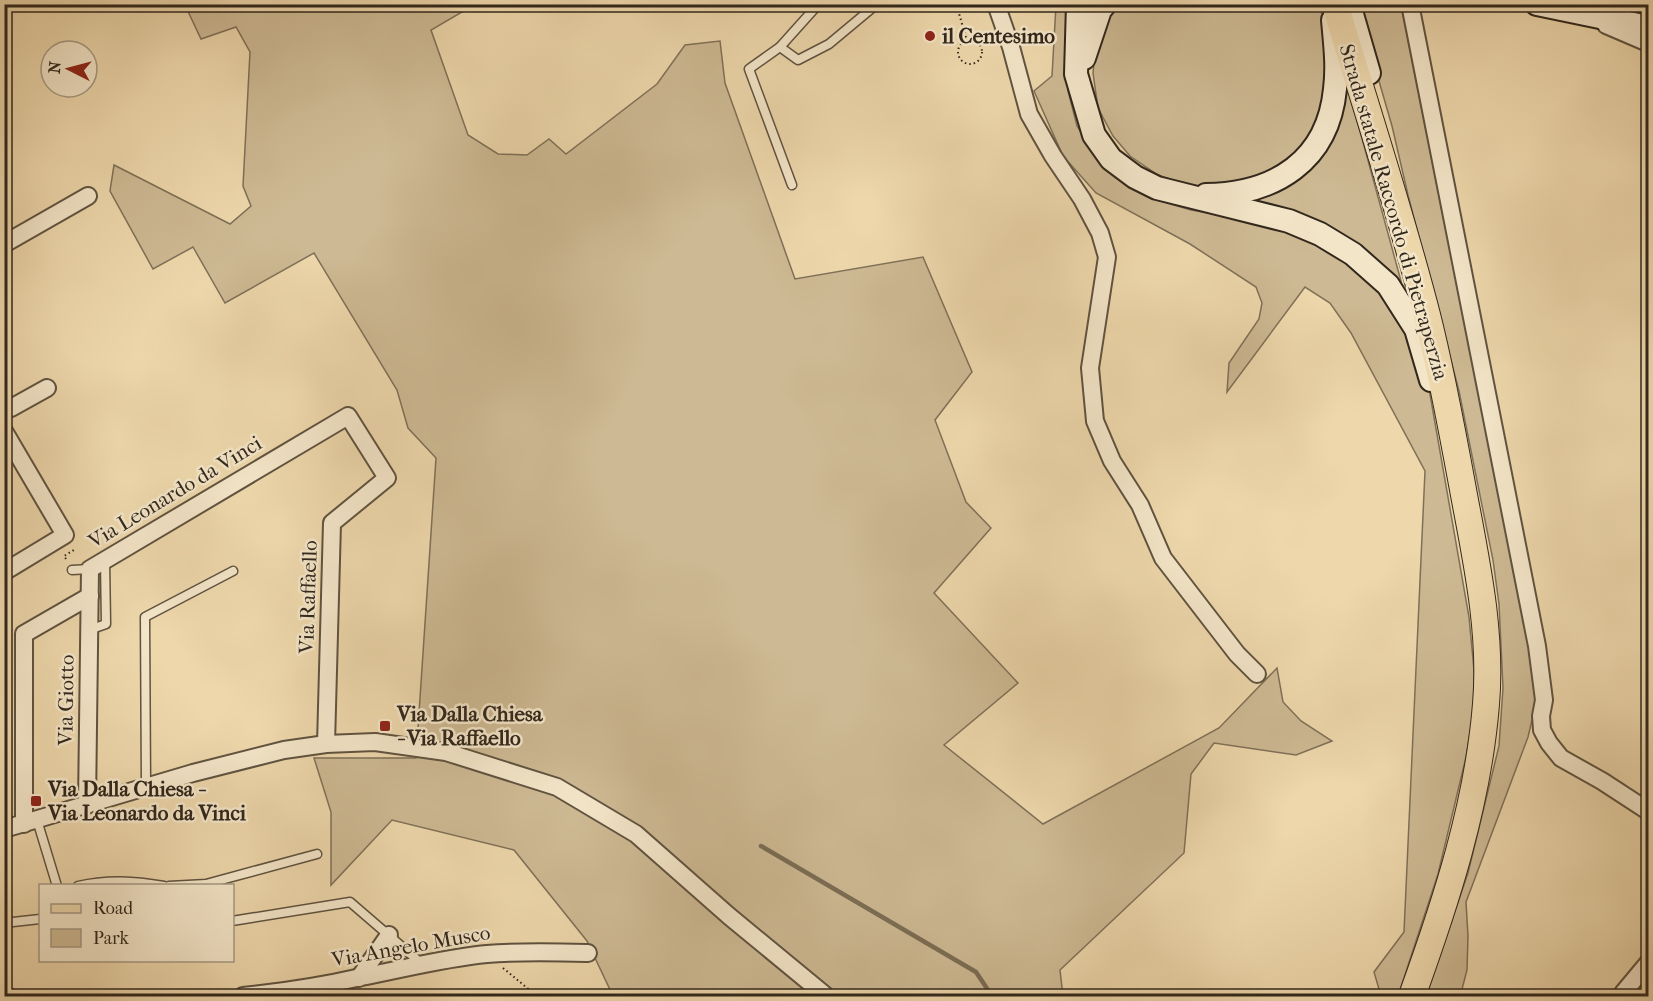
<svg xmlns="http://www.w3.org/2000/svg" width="1653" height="1001" font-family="'IM FELL French Canon',serif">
	<rect width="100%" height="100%" fill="#edd7ab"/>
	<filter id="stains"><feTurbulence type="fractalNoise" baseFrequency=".00333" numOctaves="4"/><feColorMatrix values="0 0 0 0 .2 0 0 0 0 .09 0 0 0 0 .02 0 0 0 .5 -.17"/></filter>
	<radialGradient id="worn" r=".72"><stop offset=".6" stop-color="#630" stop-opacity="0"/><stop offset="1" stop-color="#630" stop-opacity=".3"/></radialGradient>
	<!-- green -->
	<g fill="#cdb993" stroke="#7f7058" stroke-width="1.5">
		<polygon points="185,5 474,5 431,30 468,135 498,154 527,155 549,139 566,154 657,84 685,45 720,41 725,83 795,279 923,257 972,372 935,420 966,502 991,528 934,593 1018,683 944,745 1043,824 1219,728 1277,668 1283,702 1301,721 1332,741 1296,755 1214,743 1191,774 1184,853 1060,970 1063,996 613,996 587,941 514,850 392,820 331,885 331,812 314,758 416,758 436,458 408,428 397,390 314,253 225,303 193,247 153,269 110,191 114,165 230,224 251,206 243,186 250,52 236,27 201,39"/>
		<polygon points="1056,5 1071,5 1066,56 1068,91 1077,126 1093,151 1119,178 1150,198 1191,210 1257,221 1292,230 1363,273 1391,303 1411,333 1428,383 1469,617 1474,670 1474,708 1466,757 1438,874 1398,996 1381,996 1374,972 1404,932 1425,471 1351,333 1330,303 1305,287 1227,392 1229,363 1259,319 1262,303 1256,287 1190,244 1096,193 1063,156 1034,91 1052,76"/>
		<polygon points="1117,5 1319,5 1323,18 1329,53 1321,123 1291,164 1228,187 1191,186 1158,175 1130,156 1113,136 1098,108 1093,73 1096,42 1106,19"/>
		<polygon points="1357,5 1401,5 1535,677 1536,703 1528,737 1466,902 1468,936 1467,970 1461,993 1458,996 1426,996 1468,873 1499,746 1503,688 1499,604 1493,560 1459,391 1408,195 1392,126"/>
		<polygon points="1349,91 1401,281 1242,202 1275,189 1344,95"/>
	</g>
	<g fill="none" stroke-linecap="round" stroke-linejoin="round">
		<!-- stream -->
		<polyline stroke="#7b6d54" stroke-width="4.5" points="761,846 976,972 992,996"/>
		<!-- lane casing -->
		<g stroke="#605340" stroke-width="11">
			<g id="lane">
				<polyline points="780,47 798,60 829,44 877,4"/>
				<polyline points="792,185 749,69 780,47 815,8"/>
				<polyline points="72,570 90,569"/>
				<polyline points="89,630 106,624 105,560"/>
				<polyline points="146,786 145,617 233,571"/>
				<polyline points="37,820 57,886"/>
				<path d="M 78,886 C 108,879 135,881 164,886"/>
				<polyline points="169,886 206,884 317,854"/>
				<polyline points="232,921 350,902 422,964"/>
				<polyline points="4,923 40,919"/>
			</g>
		</g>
		<!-- street casing -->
		<g stroke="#605340" stroke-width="20">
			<g id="street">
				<polyline points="996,4 1011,47 1029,114 1053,156 1082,199 1100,233 1107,257 1090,368 1095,421 1112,461 1140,505 1163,558 1237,654 1257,674"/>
				<polyline points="1410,4 1537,646 1544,700 1541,716 1542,730 1549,743 1561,758 1602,781 1648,811"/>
				<polyline points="1606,25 1648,43"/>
				<polyline points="4,244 88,196"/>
				<polyline points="11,408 47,388"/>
				<polyline points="4,431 65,535 4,572"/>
				<polyline points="87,805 90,569 348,416 387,478 332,523 326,744"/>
				<polyline points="24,824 24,634 90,596"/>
				<polyline points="4,829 193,773 284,750 326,744 375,742 446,752 557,787 636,834 729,916 826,996"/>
				<polyline points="359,978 389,935"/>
				<polyline points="1623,993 1648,963"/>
				<path d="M 243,996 C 282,992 322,986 361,977 C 403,969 444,958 487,954 C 521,951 554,952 588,953"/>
			</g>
		</g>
		<!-- secondary casing -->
		<g stroke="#31271c" stroke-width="26">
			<g id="secondary">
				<polyline points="1078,4 1076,74 1094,135 1111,159 1135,177 1157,188 1289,221 1320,234 1353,254 1388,285 1416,329 1431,380"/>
				<polyline points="1349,4 1369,73"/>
				<polyline points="1537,4 1648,27"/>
				<polyline points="1084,58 1100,10 1105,4"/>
				<path d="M 1206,195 C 1275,194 1328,161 1335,89 C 1338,66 1335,43 1333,20"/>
			</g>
		</g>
		<!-- primary casing -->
		<g stroke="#31271c" stroke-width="28">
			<path id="primary" d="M 1335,4 C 1366,108 1400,210 1427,315 C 1442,374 1453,435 1464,495 C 1477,564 1492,634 1486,704 C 1478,804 1446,902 1412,996"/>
		</g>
		<!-- path -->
		<g stroke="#31271c" stroke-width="2" stroke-dasharray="1.5 3" stroke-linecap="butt">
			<polyline points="958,10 967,41"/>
			<circle cx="970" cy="52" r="12"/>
			<polyline points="66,559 64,556 74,550 73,548"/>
			<polyline points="503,968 532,992 554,996"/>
			<polyline points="4,986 35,996"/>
		</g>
		<!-- lane -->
		<use href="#lane" stroke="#f3e5c8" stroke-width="8"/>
		<!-- street -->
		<use href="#street" stroke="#f3e5c8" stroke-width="16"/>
		<!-- secondary -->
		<use href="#secondary" stroke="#f3e5c8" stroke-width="22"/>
		<!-- primary -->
		<use href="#primary" stroke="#edd7ab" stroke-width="26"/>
	</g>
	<!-- markers -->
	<g fill="#8f2418" stroke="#f3e5c8" stroke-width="2">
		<circle cx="930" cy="36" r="6"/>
		<rect x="379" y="720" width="12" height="12" rx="3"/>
		<rect x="30" y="795" width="12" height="12" rx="3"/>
	</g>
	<g text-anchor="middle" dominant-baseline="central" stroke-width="5" stroke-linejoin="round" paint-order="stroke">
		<!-- poi labels -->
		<g font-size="21" font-weight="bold" fill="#31271c" stroke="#f3e5c8" text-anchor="start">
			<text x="942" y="36">il Centesimo</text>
			<text x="397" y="714">Via Dalla Chiesa<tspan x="397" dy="24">- Via Raffaello</tspan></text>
			<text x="48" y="789">Via Dalla Chiesa -<tspan x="48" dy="24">Via Leonardo da Vinci</tspan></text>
		</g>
		<!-- street labels -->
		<g font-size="21" fill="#31271c" stroke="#f3e5c8">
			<text transform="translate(1394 212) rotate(74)">Strada statale Raccordo di Pietraperzia</text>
			<text transform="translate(175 492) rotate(-31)">Via Leonardo da Vinci</text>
			<text transform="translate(308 597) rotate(-88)">Via Raffaello</text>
			<text transform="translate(66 700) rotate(-89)">Via Giotto</text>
			<text transform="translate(411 946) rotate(-10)">Via Angelo Musco</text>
		</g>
	</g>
	<!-- margin -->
	<rect width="1653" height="1001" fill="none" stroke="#edd7ab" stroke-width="24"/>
	<rect x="6" y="6" width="1641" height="989" fill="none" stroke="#31271c" stroke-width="3"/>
	<rect x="12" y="12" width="1629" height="977" fill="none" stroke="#31271c" stroke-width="1.5"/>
	<!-- legend -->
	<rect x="39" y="884" width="195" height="78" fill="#f3e5c8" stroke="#a59983" stroke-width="1.5"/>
	<rect x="51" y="904" width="30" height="9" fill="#edd7ab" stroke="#a59983" stroke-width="1.5"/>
	<text x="93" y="914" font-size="18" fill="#31271c">Road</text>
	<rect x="51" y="929" width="30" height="18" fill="#cdb993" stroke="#a59983" stroke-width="1.5"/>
	<text x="93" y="944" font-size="18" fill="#31271c">Park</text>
	<!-- north arrow -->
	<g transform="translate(69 69) rotate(276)"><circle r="28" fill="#f3e5c8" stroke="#a59983" stroke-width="1.5"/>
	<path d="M0-4.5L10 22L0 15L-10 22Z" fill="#8f2418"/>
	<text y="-9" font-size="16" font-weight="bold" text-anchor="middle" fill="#31271c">N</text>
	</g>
	<rect width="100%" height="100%" filter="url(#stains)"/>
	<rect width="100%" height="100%" fill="url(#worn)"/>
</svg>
